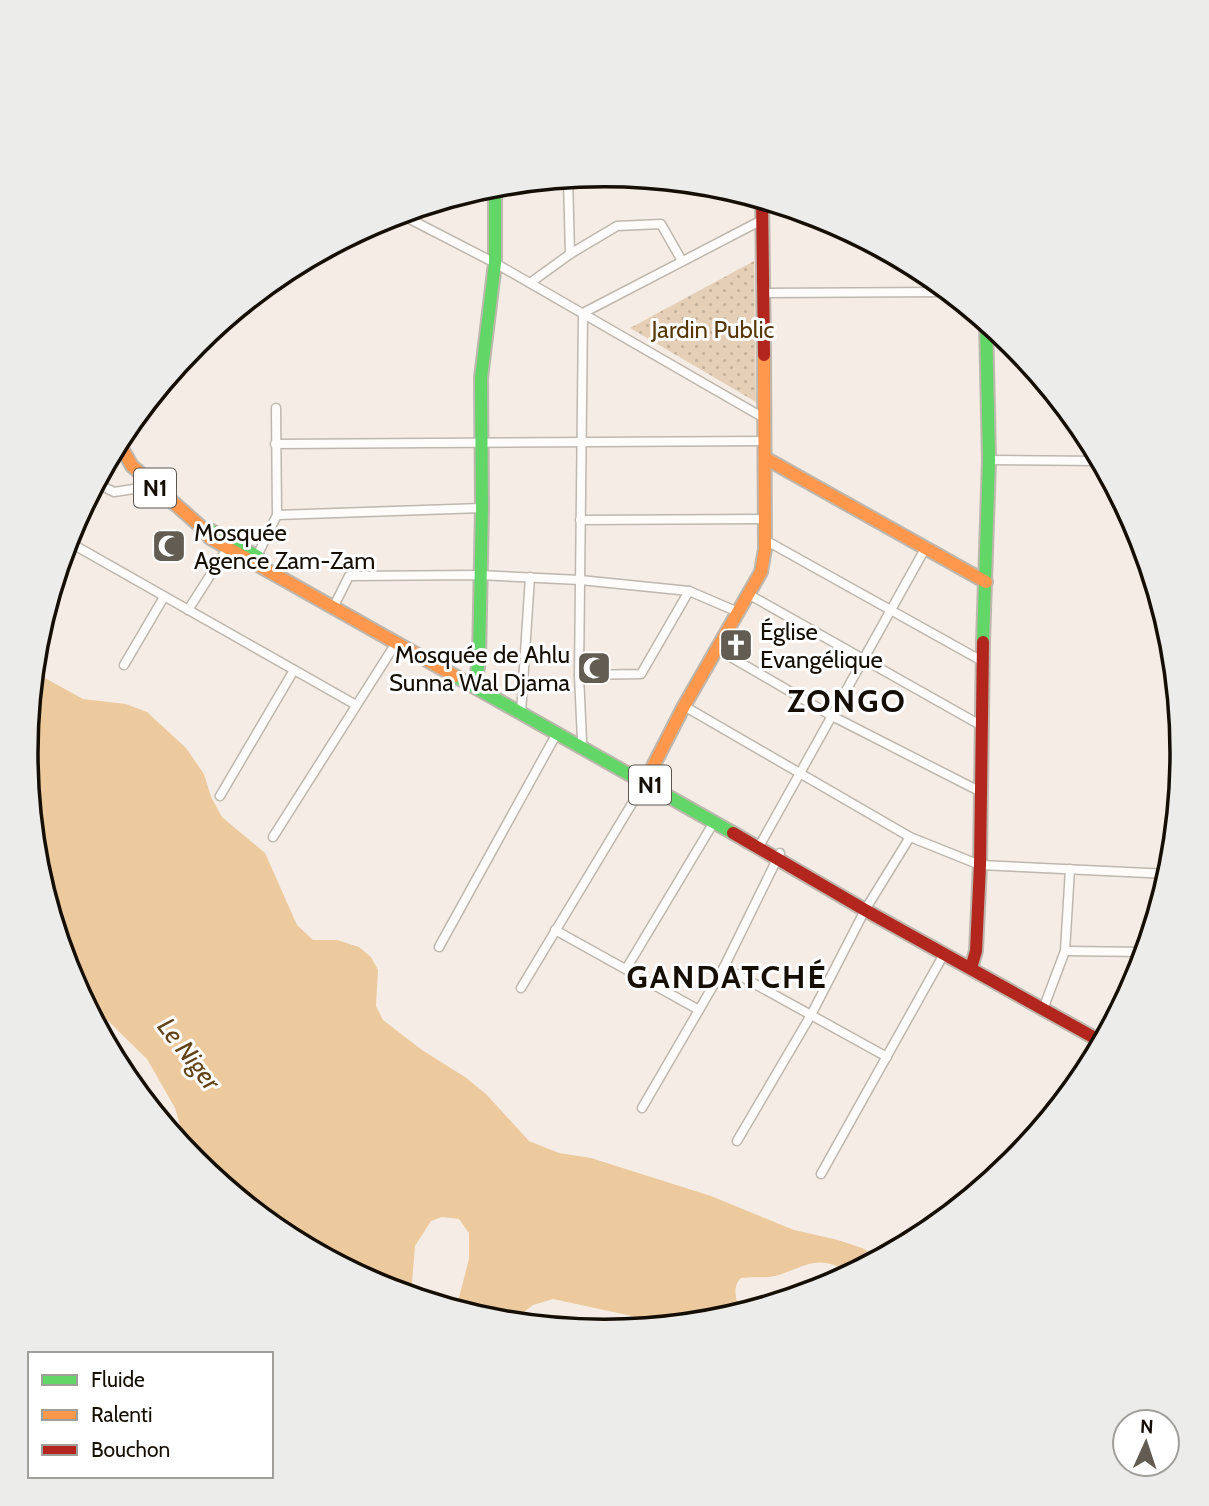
<svg xmlns="http://www.w3.org/2000/svg" width="1209" height="1506" font-family="Cabin,sans-serif">
	<defs>
		<pattern id="grass-dots" width="8" height="8" patternUnits="userSpaceOnUse" patternTransform="scale(1.75)"><rect width="8" height="8" fill="#e5cfb6"/><path d="M2 2h.1M6 6h.1" fill="none" stroke="#c4b19b" stroke-width="1.8" stroke-linecap="round"/></pattern>
	</defs>
	<rect width="100%" height="100%" fill="#f5ede5"/>
	<!-- grass -->
	<polygon fill="url(#grass-dots)" points="754,261 756,402 630,328"/>
	<!-- water -->
	<path fill="#edca9e" d="M 34,672 L 83,699 L 126,704 L 147,712 L 186,748 L 204,774 L 211,797 L 222,817 L 265,853 L 297,925 L 313,940 L 337,940 L 359,947 L 371,957 L 378,970 L 376,1006 L 383,1020 L 422,1050 L 465,1077 L 486,1094 L 529,1141 L 559,1153 L 591,1158 L 711,1196 L 794,1230 L 838,1240 L 862,1248 L 880,1258 L 852,1273 C 818,1255 812,1263 779,1275 C 768,1279 753,1276 741,1278 C 731,1288 737,1301 740,1313 L 717,1320 L 654,1326 L 646,1319 L 553,1299 L 533,1305 L 511,1322 L 491,1320 L 456,1309 L 469,1259 L 469,1233 L 459,1219 L 442,1217 L 431,1221 L 415,1246 L 411,1296 L 383,1287 L 283,1234 L 195,1162 L 188,1153 L 175,1108 L 147,1059 L 101,1014 L 86,1004 L 70,974 L 37,865 L 26,753 Z"/>
	<g fill="none" stroke-linecap="round" stroke-linejoin="round">
		<!-- street casing -->
		<g stroke="#beb7ae" stroke-width="11">
			<g id="street">
				<polyline points="568,178 570,254"/>
				<polyline points="400,214 495,263 764,418"/>
				<polyline points="530,283 570,254 617,226 661,224 682,261"/>
				<polyline points="762,293 949,292"/>
				<polyline points="275,444 764,441"/>
				<polyline points="989,460 1101,461"/>
				<polyline points="96,483 114,492 153,486"/>
				<polyline points="277,515 482,508"/>
				<polyline points="580,520 765,519"/>
				<polyline points="765,540 982,661"/>
				<polyline points="67,541 356,705"/>
				<polyline points="257,556 277,515 276,408"/>
				<polyline points="748,594 982,726"/>
				<polyline points="335,604 349,576 479,575 580,580 689,591 738,612"/>
				<polyline points="188,610 227,549"/>
				<polyline points="717,649 832,716 981,792"/>
				<polyline points="124,665 164,597"/>
				<polyline points="579,675 641,674 689,591"/>
				<polyline points="684,706 910,837 980,865 1169,874"/>
				<polyline points="521,713 530,577"/>
				<polyline points="582,741 579,675 583,313 762,220"/>
				<polyline points="220,796 294,670"/>
				<polyline points="273,837 396,643"/>
				<polyline points="761,843 926,547"/>
				<polyline points="555,930 699,1010"/>
				<polyline points="439,947 557,733"/>
				<polyline points="1065,951 1146,952"/>
				<polyline points="724,967 887,1057"/>
				<polyline points="626,969 714,822"/>
				<polyline points="521,988 645,782"/>
				<polyline points="1045,1004 1065,951 1070,869"/>
				<polyline points="642,1108 724,967 780,853"/>
				<polyline points="737,1141 811,1015 865,910 910,837"/>
				<polyline points="821,1174 944,954"/>
			</g>
		</g>
		<!-- fast casing -->
		<g stroke="#beb7ae" stroke-width="16">
			<g id="fast">
				<polyline points="210,530 258,557"/>
				<polyline points="983,642 989,460 986,321"/>
				<polyline points="455,676 733,833"/>
				<polyline points="475,686 479,660 482,508 481,378 495,263 495,186"/>
			</g>
		</g>
		<!-- slow casing -->
		<g stroke="#beb7ae" stroke-width="16">
			<g id="slow">
				<polyline points="118,442 132,466 200,526 210,538 455,676"/>
				<polyline points="765,458 986,582"/>
				<polyline points="645,782 684,706 761,572 765,549 764,355"/>
			</g>
		</g>
		<!-- jam casing -->
		<g stroke="#beb7ae" stroke-width="16">
			<g id="jam">
				<polyline points="762,199 764,355"/>
				<polyline points="733,833 865,910 1102,1042"/>
				<polyline points="971,968 976,951 980,865 983,642"/>
			</g>
		</g>
		<!-- street -->
		<use href="#street" stroke="#fefcfb" stroke-width="8"/>
		<!-- fast -->
		<use href="#fast" stroke="#63d668" stroke-width="12"/>
		<!-- slow -->
		<use href="#slow" stroke="#ff974d" stroke-width="12"/>
		<!-- jam -->
		<use href="#jam" stroke="#b3261e" stroke-width="12"/>
	</g>
	<!-- icons -->
	<defs>
		<g id="mosque-square" transform="scale(1.75)"><rect x="-9" y="-9" width="18" height="18" rx="4" fill="#635c53" stroke="#fff"/><path d="M3.5-4.9A6 6 0 1 0 3.5 4.9A5 5 0 1 1 3.5-4.9Z" fill="#fff"/></g>
		<g id="church-square" transform="scale(1.75)"><rect x="-9" y="-9" width="18" height="18" rx="4" fill="#635c53" stroke="#fff"/><path d="M-1.2-6h2.4v3.5h3.3v2.4h-3.3V6h-2.4V-.1h-3.3v-2.4h3.3Z" fill="#fff"/></g>
	</defs>
	<g fill-rule="evenodd">
		<use href="#mosque-square" x="169" y="546"/>
		<use href="#church-square" x="736" y="645"/>
		<use href="#mosque-square" x="594" y="668"/>
	</g>
	<g text-anchor="middle" dominant-baseline="central" stroke-width="6" stroke-linejoin="round" paint-order="stroke">
		<!-- shield labels -->
		<g fill="#fff" stroke="#5b5650" stroke-width="2">
			<rect x="134" y="468.5" width="42" height="39" rx="5"/>
			<rect x="629" y="765.5" width="42" height="39" rx="5"/>
		</g>
		<g font-size="23" font-weight="bold" fill="#150e05">
			<text x="155" y="488">N1</text>
			<text x="650" y="785">N1</text>
		</g>
		<!-- park labels -->
		<g font-size="24" fill="#563707" stroke="#fff">
			<text x="713" y="329">Jardin Public</text>
		</g>
		<!-- poi labels -->
		<g font-size="24" fill="#150e05" stroke="#fff" text-anchor="start">
			<text x="194" y="532">Mosquée<tspan x="194" dy="28">Agence Zam-Zam</tspan></text>
			<text x="760" y="631">Église<tspan x="760" dy="28">Evangélique</tspan></text>
			<text x="570" y="654" text-anchor="end">Mosquée de Ahlu<tspan x="570" dy="28">Sunna Wal Djama</tspan></text>
		</g>
		<!-- water labels -->
		<g font-size="26" font-style="italic" fill="#614115" stroke="#fff">
			<text transform="translate(189 1054) rotate(52)">Le Niger</text>
		</g>
		<!-- district labels -->
		<g font-size="32" font-weight="bold" letter-spacing="2" fill="#150e05" stroke="#fff">
			<text x="847" y="700">ZONGO</text>
			<text x="727" y="976">GANDATCHÉ</text>
		</g>
	</g>
	<!-- crop -->
	<path d="M0 0H1209V1506H0ZM38 753a566 566 0 1 1 1132 0a566 566 0 1 1-1132 0Z" fill="#ececeb" fill-rule="evenodd"/>
	<path fill="none" stroke="#150e05" stroke-width="3.5" d="M38 753a566 566 0 1 1 1132 0a566 566 0 1 1-1132 0Z"/>
	<!-- legend -->
	<rect x="28" y="1352" width="245" height="126" fill="#ffffff" stroke="#a19f9b" stroke-width="2"/>
	<rect x="42" y="1375" width="35" height="10" fill="#63d668" stroke="#a19f9b" stroke-width="2"/>
	<text x="91" y="1387" font-size="21" fill="#150e05">Fluide</text>
	<rect x="42" y="1410" width="35" height="10" fill="#ff974d" stroke="#a19f9b" stroke-width="2"/>
	<text x="91" y="1422" font-size="21" fill="#150e05">Ralenti</text>
	<rect x="42" y="1445" width="35" height="10" fill="#b3261e" stroke="#a19f9b" stroke-width="2"/>
	<text x="91" y="1457" font-size="21" fill="#150e05">Bouchon</text>
	<!-- north arrow -->
	<g transform="translate(1146 1443) rotate(3)"><circle r="33" fill="#ffffff" stroke="#a19f9b" stroke-width="2"/>
	<path d="M0-5L12 26L0 18L-12 26Z" fill="#635c53"/>
	<text y="-10" font-size="19" font-weight="bold" text-anchor="middle" fill="#150e05">N</text>
	</g>
</svg>
